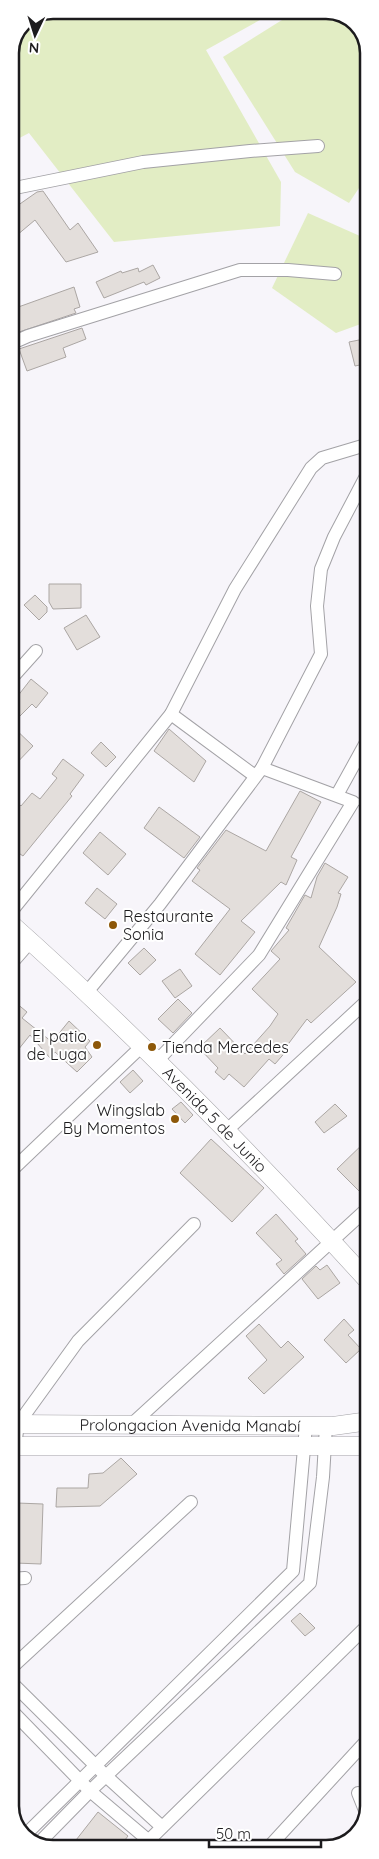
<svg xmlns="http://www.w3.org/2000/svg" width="379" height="1859" font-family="Quicksand,sans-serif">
	<rect width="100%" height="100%" fill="#f7f5fa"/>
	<!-- green -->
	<g fill="#e2edc4">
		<polygon points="53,10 278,10 206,50 281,182 280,226 114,242 29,133 10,143 10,53 23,22"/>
		<polygon points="298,10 331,10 356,22 369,47 369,173 349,203 295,172 223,57"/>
		<polygon points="308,213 369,240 369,321 336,333 272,288"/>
	</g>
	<!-- building -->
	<g fill="#e3dedb" stroke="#aba6a3">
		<polygon points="43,191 70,230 78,223 98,252 66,262 35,220 10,241 10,197 17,206 37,192"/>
		<polygon points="153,265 160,278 146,285 144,282 104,298 96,282 121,271 122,273 138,268 139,272"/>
		<polygon points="74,287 80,307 74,309 76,313 13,334 10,325 10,310"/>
		<polygon points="82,328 86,339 63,348 66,357 27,371 19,349"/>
		<polygon points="369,338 369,363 355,366 349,342"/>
		<polygon points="49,584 81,584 81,608 53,609 49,602"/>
		<polygon points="35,595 47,607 47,612 39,620 24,605"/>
		<polygon points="86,615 100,637 77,650 64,628"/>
		<polygon points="31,679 48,693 36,708 32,704 11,725 33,746 10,770 10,706"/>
		<polygon points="169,729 206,761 194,782 154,751"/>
		<polygon points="101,742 116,757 106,767 91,753"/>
		<polygon points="63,759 84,775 70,794 72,796 23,856 10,847 10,796 21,806 32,793 40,799 57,778 52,774"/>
		<polygon points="300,791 321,802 291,857 297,860 286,885 281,882 241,921 255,932 220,975 195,954 230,909 192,881 200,870 197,868 226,830 266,851"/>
		<polygon points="159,807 200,837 184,858 144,828"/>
		<polygon points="100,832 126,854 108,875 83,853"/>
		<polygon points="325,863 348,877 338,893 341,894 337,907 319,947 356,982 311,1023 307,1019 286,1047 288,1049 275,1064 269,1059 244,1087 229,1074 224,1080 215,1072 218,1068 199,1048 220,1028 245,1054 270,1026 278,1014 252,989 280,959 271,951 289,930 286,928 305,895 311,898 317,877"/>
		<polygon points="97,888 117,904 105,919 85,903"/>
		<polygon points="144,948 156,960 140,975 128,963"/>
		<polygon points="180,969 192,986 175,998 162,981"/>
		<polygon points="10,998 27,1012 22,1018 52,1042 69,1021 90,1041 85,1047 92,1057 77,1072 55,1052 50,1058 30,1035 10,1060"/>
		<polygon points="178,999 192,1013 173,1033 158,1019"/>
		<polygon points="133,1070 143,1081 130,1093 120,1082"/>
		<polygon points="181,1102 193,1115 185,1123 172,1109"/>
		<polygon points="335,1104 347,1116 324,1133 315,1122"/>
		<polygon points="369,1138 369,1182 359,1191 337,1169"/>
		<polygon points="211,1139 264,1188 232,1222 180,1173"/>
		<polygon points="276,1214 298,1239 295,1241 306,1254 284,1274 276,1264 282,1260 256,1233"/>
		<polygon points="327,1265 340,1283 318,1299 302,1279 316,1266 320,1270"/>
		<polygon points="344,1319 354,1330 348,1335 361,1349 346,1363 324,1340"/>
		<polygon points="259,1324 281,1348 288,1341 304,1357 264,1394 248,1378 267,1360 246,1336"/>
		<polygon points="121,1458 137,1474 100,1506 56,1507 57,1488 88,1488 89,1474 103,1473"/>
		<polygon points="17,1503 43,1504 41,1564 15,1563"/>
		<polygon points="300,1613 315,1628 305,1636 291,1621"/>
		<polygon points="98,1812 128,1836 118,1849 69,1849"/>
	</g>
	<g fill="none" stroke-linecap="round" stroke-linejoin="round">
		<!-- lane casing -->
		<g stroke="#a3a2a6" stroke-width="8">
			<polyline id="lane" points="353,802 369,801"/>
		</g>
		<!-- street casing -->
		<g stroke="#a3a2a6" stroke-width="14">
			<g id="street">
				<polyline points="10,189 143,162 250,151 318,146"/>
				<polyline points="10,344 28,336 240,270 288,270 335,274"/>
				<polyline points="10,680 36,651"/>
				<polyline points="171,714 255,776"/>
				<polyline points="337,795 369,737"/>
				<polyline points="10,913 171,714 235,589 311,468 322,458 369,444"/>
				<polyline points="10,965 31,941"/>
				<polyline points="87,992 160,904 262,768 321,654 317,606 321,569 334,537 366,476 369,457"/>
				<polyline points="157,1061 259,955 353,802 262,768"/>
				<polyline points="226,1131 369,999"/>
				<polyline points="10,1172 141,1047"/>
				<polyline points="132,1424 369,1207"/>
				<polyline points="15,1446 18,1424 78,1341 194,1224"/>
				<polyline points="10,1579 25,1578"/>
				<polyline points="10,1669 191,1502"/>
				<polyline points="10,1681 106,1776 162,1827"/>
				<polyline points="10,1709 90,1791 148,1840"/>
				<polyline points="358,1793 366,1813"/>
				<polyline points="23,1837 293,1571 306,1426"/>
				<polyline points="38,1844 90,1791 310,1583 323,1477 326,1426"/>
				<polyline points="140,1849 369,1624"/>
				<polyline points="267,1849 369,1738"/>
			</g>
		</g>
		<!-- secondary casing -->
		<g stroke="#a3a2a6" stroke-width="19">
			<g id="secondary">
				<path id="s1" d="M 10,923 C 136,1035 255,1157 369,1282"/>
				<path id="s2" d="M 10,1424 L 333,1426 L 369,1421"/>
				<polyline points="10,1446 369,1446"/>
			</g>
		</g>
		<!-- lane -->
		<use href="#lane" stroke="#fff" stroke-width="6"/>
		<!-- street -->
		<use href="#street" stroke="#fff" stroke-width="12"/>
		<!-- secondary -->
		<use href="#secondary" stroke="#fff" stroke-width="18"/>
	</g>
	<!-- markers -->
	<g fill="#8d5809" stroke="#fff" stroke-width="2">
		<circle cx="113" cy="925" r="5"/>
		<circle cx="97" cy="1045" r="5"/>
		<circle cx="152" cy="1047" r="5"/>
		<circle cx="175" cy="1119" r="5"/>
	</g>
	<g text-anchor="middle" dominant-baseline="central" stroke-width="4" stroke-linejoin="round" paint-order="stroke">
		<!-- poi labels -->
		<g font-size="16" fill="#1c1b1d" stroke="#fff" text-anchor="start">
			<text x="123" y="916">Restaurante<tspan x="123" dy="18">Sonia</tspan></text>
			<text x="87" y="1036" text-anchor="end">El patio<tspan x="87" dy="18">de Luga</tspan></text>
			<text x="162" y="1047">Tienda Mercedes</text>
			<text x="165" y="1110" text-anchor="end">Wingslab<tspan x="165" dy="18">By Momentos</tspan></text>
		</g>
		<!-- street labels -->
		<g font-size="16" fill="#1c1b1d" stroke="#fff">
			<text stroke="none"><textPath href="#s1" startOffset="284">Avenida 5 de Junio</textPath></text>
			<text stroke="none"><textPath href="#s2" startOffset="180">Prolongacion Avenida Manabí</textPath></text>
		</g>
	</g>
	<!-- crop -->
	<path d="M0 0H379V1859H0ZM53 19H326A34 34 0 0 1 360 53V1806A34 34 0 0 1 326 1840H53A34 34 0 0 1 19 1806V53A34 34 0 0 1 53 19Z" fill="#fff" fill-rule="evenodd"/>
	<path fill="none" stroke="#1c1b1d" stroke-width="2.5" d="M53 19H326A34 34 0 0 1 360 53V1806A34 34 0 0 1 326 1840H53A34 34 0 0 1 19 1806V53A34 34 0 0 1 53 19Z"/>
	<!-- north arrow -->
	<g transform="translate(35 35) rotate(184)" stroke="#ffffff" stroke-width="4" paint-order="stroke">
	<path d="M0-4L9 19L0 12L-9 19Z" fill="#1c1b1d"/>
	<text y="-8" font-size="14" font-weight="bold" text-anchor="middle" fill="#1c1b1d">N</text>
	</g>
	<!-- scale -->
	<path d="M209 1839v8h112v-8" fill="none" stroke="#1c1b1d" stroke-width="2.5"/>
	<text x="216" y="1839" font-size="15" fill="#1c1b1d" stroke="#ffffff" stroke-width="4" paint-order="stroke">50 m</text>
</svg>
